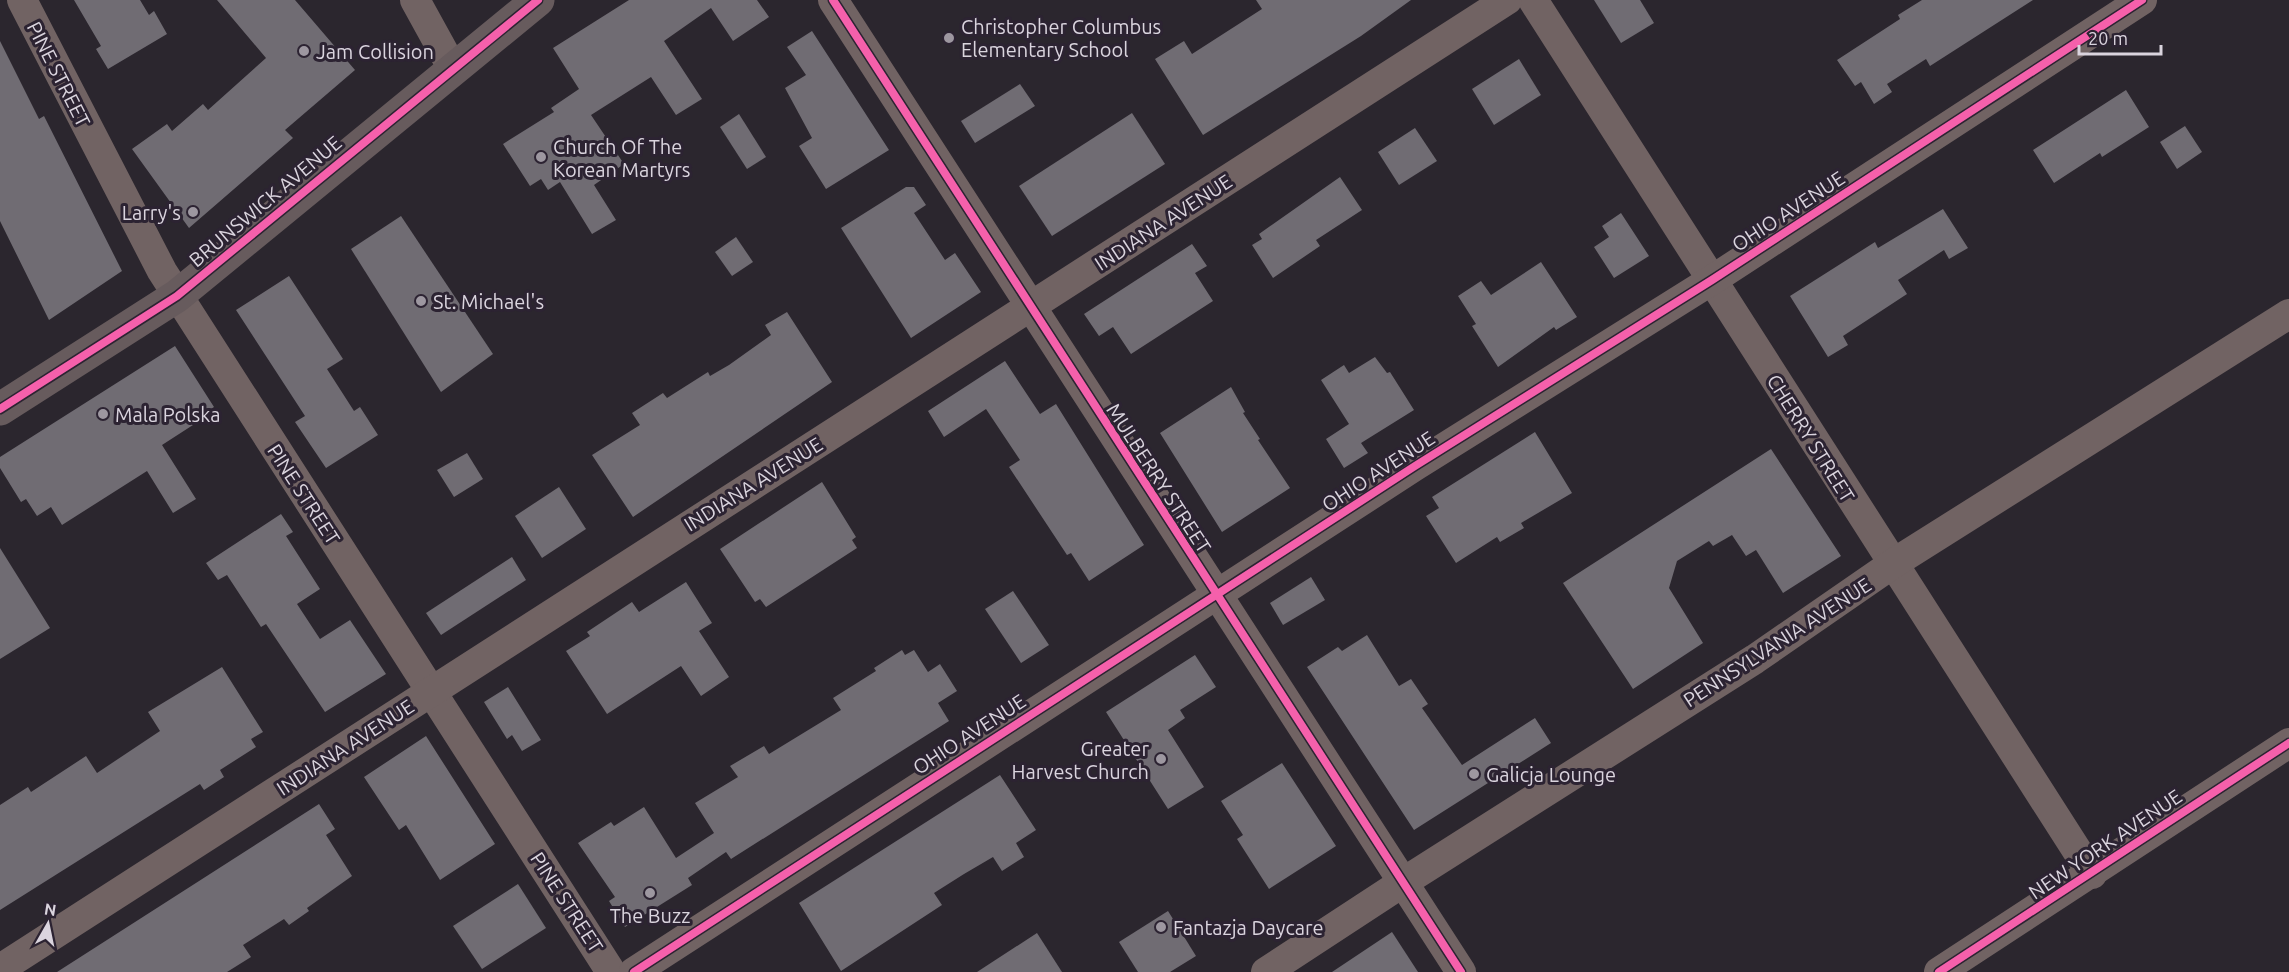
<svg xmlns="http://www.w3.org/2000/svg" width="2289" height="972" font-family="Ubuntu,sans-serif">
	<rect width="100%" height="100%" fill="#2b262e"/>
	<!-- building -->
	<g fill="#706c73">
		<polygon points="74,0 140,0 149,15 154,11 167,34 108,69 96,49 101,46"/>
		<polygon points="217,0 295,0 355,70 285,130 293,138 189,228 132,149 167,124 172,131 203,104 208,110 266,58"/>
		<polygon points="629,0 757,0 769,17 733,41 711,8 664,41 702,99 676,115 651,77 591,115 624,164 594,185 616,220 592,234 560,182 548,190 541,179 530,186 503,144 554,112 551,108 579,89 553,48"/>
		<polygon points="1256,0 1411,0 1361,36 1203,135 1155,59 1184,41 1192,54 1262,9"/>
		<polygon points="1594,0 1640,0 1654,23 1621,43"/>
		<polygon points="1922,0 2033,0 1930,66 1926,59 1887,84 1892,92 1874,104 1861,82 1855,86 1837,60 1900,19 1898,15"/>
		<polygon points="812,31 889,150 826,189 799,146 812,138 785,88 806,75 787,47"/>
		<polygon points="0,41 39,119 44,116 122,271 49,320 0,221"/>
		<polygon points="1519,59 1541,95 1494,125 1472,89"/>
		<polygon points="1020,84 1035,106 975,143 961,121"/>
		<polygon points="2126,90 2149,127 2102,157 2100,153 2054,183 2033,150"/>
		<polygon points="1132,113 1165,164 1052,236 1019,186"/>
		<polygon points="739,114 766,157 747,169 720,127"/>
		<polygon points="2185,126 2202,152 2177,169 2160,142"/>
		<polygon points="1415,128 1437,161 1399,185 1378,152"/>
		<polygon points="1340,177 1362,210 1316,240 1320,246 1273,278 1252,245 1262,239 1259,234"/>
		<polygon points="906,187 914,187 926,205 914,213 945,260 955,253 981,292 911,338 841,228"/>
		<polygon points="1943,209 1968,248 1949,259 1944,250 1898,280 1907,294 1843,336 1848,345 1828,357 1790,296 1875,242 1878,248"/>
		<polygon points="1621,213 1649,256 1614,278 1594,247 1609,237 1602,226"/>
		<polygon points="401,216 493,354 441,392 351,249"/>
		<polygon points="736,237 753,262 732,276 715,252"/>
		<polygon points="1192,244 1207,266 1195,273 1213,301 1131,354 1113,327 1099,336 1084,314"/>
		<polygon points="1541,262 1577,317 1556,330 1554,327 1498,367 1472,326 1476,324 1458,296 1481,281 1491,295"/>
		<polygon points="289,276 343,359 327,369 354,411 360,407 378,435 326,468 295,422 305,416 236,310"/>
		<polygon points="787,312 832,382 633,517 592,455 640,425 632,413 663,393 667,398 708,372 710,376 729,365 771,335 765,325"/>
		<polygon points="175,346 214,407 190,423 193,425 162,445 196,499 173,513 147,471 62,525 51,507 37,516 26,499 21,502 0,468 0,457"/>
		<polygon points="1375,357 1387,373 1390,372 1414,410 1361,443 1368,453 1344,468 1326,439 1349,424 1321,380 1344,365 1349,373"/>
		<polygon points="1005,361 1040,414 1056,404 1144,545 1089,581 1071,553 1067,555 1009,467 1020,460 986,409 944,437 928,411"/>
		<polygon points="1231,387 1245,412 1243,413 1260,439 1258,440 1290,488 1222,532 1160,433"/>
		<polygon points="1535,432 1572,493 1521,523 1524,528 1500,542 1497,537 1456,563 1426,516 1439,508 1432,497"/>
		<polygon points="1771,449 1841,556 1783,593 1756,550 1746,556 1732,535 1713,546 1709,541 1677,561 1669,588 1703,643 1633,689 1563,583"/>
		<polygon points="467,453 483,479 454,497 437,470"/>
		<polygon points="822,482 856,537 852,540 857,548 766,607 760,599 755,602 720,549"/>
		<polygon points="559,487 586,529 542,558 515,516"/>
		<polygon points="281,514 293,532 286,536 320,589 297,604 320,639 350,620 386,674 325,712 266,624 261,627 227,575 218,580 206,563"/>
		<polygon points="0,548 50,628 0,659"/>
		<polygon points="512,557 526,580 441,635 426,613"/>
		<polygon points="1311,577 1325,600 1283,625 1270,603"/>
		<polygon points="686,582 712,623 699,631 729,677 701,696 681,666 607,714 566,651 590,636 587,632 632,602 639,612"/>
		<polygon points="1013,591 1049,645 1021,663 985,609"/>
		<polygon points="1367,635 1399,686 1411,679 1428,704 1422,708 1462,765 1535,718 1551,743 1414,830 1307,667 1338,647 1342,651"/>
		<polygon points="902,650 905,655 914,650 928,672 940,664 957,691 938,703 949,721 731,859 726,852 688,878 692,885 625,927 609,901 615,897 578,843 611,822 614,826 644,807 676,858 714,833 695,803 738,777 730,766 764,746 769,754 841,710 833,698 876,671 874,668"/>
		<polygon points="1195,655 1216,687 1180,710 1185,718 1168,730 1204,787 1168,809 1106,712"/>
		<polygon points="222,667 263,732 251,739 256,747 220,770 224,777 204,790 200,784 0,910 0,805 28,787 31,792 86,756 97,773 160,731 148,712"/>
		<polygon points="508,687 541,740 522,751 512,735 507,739 484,702"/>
		<polygon points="426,736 495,844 440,880 406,825 399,830 364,777"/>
		<polygon points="1282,763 1336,846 1269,889 1237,839 1243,835 1221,801"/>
		<polygon points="1000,775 1036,830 1016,843 1024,857 1002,871 993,857 964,874 934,893 942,905 841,971 799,903"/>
		<polygon points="319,804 335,829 326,835 352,876 307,908 309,911 289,925 284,919 243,945 251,957 227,972 57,972"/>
		<polygon points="518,884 546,928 482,969 453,926"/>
		<polygon points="1168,911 1196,956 1170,972 1138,972 1119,942"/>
		<polygon points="1392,932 1418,972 1332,972"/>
		<polygon points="1037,933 1062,972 977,972"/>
	</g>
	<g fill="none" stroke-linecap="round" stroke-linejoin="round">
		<!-- minor -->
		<g stroke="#716363" stroke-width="30">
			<polyline points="22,0 162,271 611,972"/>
			<polyline points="415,0 453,69"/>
			<polyline points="833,0 1461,972"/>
			<polyline points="1533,0 2092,874"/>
			<polyline points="0,969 1507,0"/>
			<polyline points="634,972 1415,466 1712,280 2142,0"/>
			<polyline points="1266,972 1402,883 1755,659 1894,563 2289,314"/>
			<polyline points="1939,972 2289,743"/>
		</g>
		<!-- major -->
		<polyline stroke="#675b5d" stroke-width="33" points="0,409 177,296 538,0"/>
		<!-- cycleway casing -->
		<g stroke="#2c2332" stroke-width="11">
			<g id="cycleway">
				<polyline points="833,0 1461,972"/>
				<polyline points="0,409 177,296 538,0"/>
				<polyline points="634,972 1415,466 1712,280 2142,0"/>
				<polyline points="1939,972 2289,743"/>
			</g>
		</g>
		<!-- cycleway -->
		<use href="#cycleway" stroke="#f560ab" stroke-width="8"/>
	</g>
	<!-- markers -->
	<g fill="#9d97a0" stroke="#2c2332" stroke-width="2">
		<circle cx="949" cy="38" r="6"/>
		<circle cx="304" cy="51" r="6"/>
		<circle cx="541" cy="157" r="6"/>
		<circle cx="193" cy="212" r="6"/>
		<circle cx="421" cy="301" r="6"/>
		<circle cx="103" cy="414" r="6"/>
		<circle cx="1161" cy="759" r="6"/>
		<circle cx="1474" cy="774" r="6"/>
		<circle cx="650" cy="893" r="6"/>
		<circle cx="1161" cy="927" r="6"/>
	</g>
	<g text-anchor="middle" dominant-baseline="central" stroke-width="6" stroke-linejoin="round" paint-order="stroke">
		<!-- poi labels -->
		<g font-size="20" fill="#dad4de" stroke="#2c2332" text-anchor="start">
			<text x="961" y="26">Christopher Columbus<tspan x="961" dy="23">Elementary School</tspan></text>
			<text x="316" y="51">Jam Collision</text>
			<text x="553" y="146">Church Of The<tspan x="553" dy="23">Korean Martyrs</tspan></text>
			<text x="181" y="212" text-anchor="end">Larry's</text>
			<text x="433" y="301">St. Michael's</text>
			<text x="115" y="414">Mala Polska</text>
			<text x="1149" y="748" text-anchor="end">Greater<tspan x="1149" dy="23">Harvest Church</tspan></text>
			<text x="1486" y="774">Galicja Lounge</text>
			<text x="650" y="915" text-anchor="middle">The Buzz</text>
			<text x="1173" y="927">Fantazja Daycare</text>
		</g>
		<!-- street labels -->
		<g font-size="20" fill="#dad4de" stroke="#2c2332">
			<text transform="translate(59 74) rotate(63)">PINE STREET</text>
			<text transform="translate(265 201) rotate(-40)">BRUNSWICK AVENUE</text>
			<text transform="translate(1788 211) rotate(-33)">OHIO AVENUE</text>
			<text transform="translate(1163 222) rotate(-33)">INDIANA AVENUE</text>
			<text transform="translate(1811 438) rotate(58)">CHERRY STREET</text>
			<text transform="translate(1378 471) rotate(-33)">OHIO AVENUE</text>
			<text transform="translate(1159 478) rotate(57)">MULBERRY STREET</text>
			<text transform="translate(753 484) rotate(-32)">INDIANA AVENUE</text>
			<text transform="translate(304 494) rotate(57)">PINE STREET</text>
			<text transform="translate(1777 642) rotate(-33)">PENNSYLVANIA AVENUE</text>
			<text transform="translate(969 734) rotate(-33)">OHIO AVENUE</text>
			<text transform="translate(345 747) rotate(-33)">INDIANA AVENUE</text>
			<text transform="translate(2105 844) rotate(-34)">NEW YORK AVENUE</text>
			<text transform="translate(567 902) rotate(57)">PINE STREET</text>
		</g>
	</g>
	<!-- north arrow -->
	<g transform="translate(48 924) rotate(9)" stroke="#2c2332" stroke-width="4.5" paint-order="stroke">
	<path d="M0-4.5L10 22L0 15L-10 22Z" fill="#dad4de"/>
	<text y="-9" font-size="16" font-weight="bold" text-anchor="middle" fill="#dad4de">N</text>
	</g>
	<!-- scale -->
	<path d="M2079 45v9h82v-9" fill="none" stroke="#dad4de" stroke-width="3"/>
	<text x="2088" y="45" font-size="18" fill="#dad4de" stroke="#2c2332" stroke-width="4.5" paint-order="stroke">20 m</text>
</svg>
